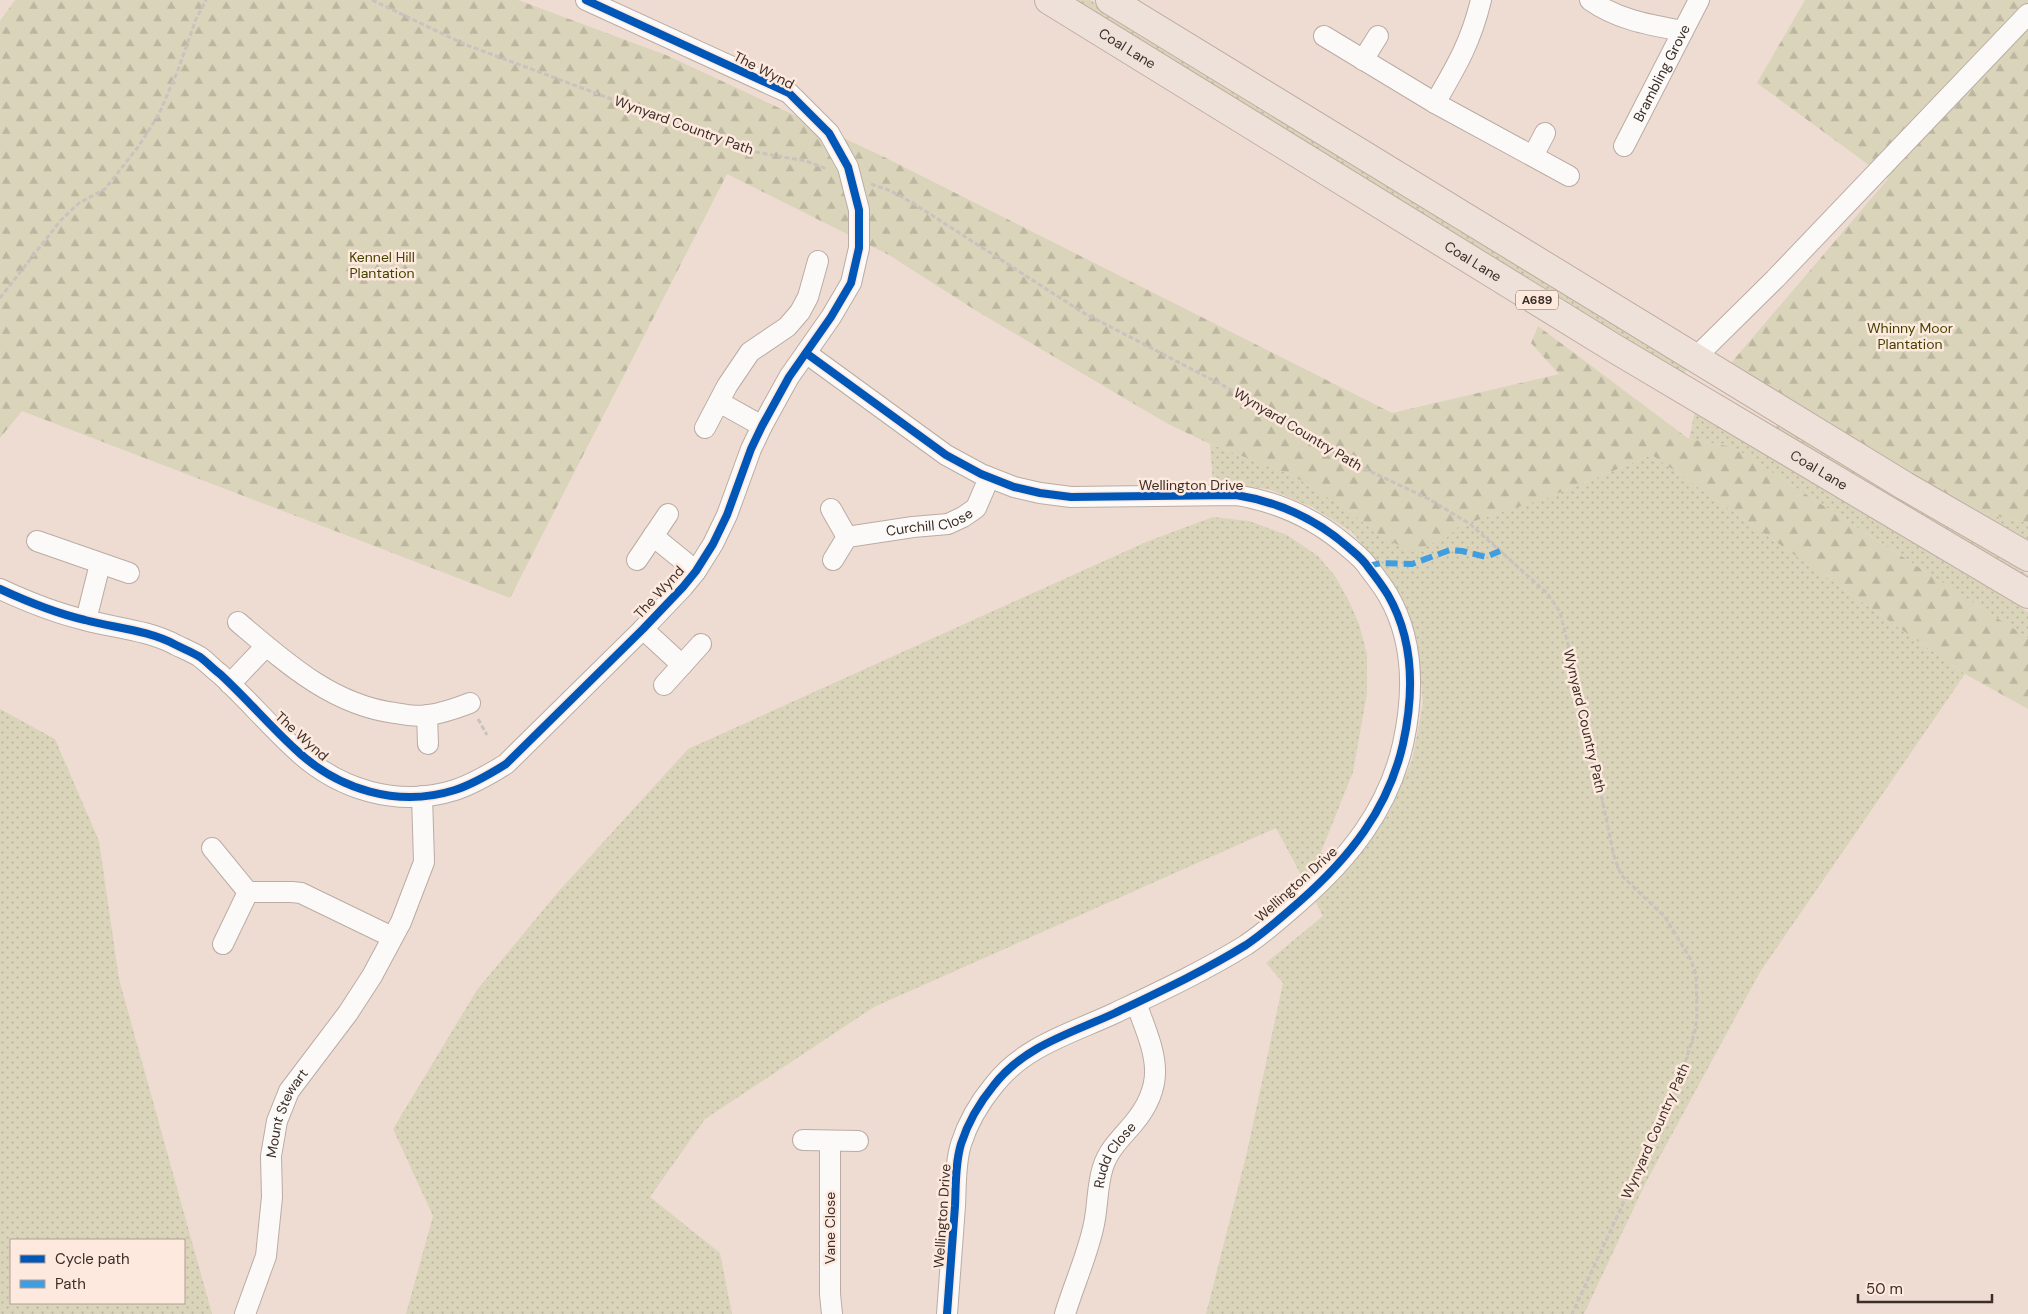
<svg xmlns="http://www.w3.org/2000/svg" width="2028" height="1314" font-family="'DM Sans',sans-serif">
	<defs>
		<pattern id="grass-dots" width="8" height="8" patternUnits="userSpaceOnUse" patternTransform="scale(1.25)"><rect width="8" height="8" fill="#dad4ba"/><path d="M2 2h.1M6 6h.1" fill="none" stroke="#bcb6a0" stroke-width="1.8" stroke-linecap="round"/></pattern>
		<pattern id="forest-firs" width="22" height="20" patternUnits="userSpaceOnUse" patternTransform="scale(1.25)"><rect width="22" height="20" fill="#dad4ba"/><path d="M5 1l3.5 6h-7zM16 11l3.5 6h-7z" fill="#bcb6a0"/></pattern>
	</defs>
	<rect width="100%" height="100%" fill="#eedcd2"/>
	<!-- grass -->
	<g fill="url(#grass-dots)" fill-rule="evenodd">
		<polygon points="1067,0 1090,0 1687,369 1681,379"/>
		<polygon points="1731,363 1963,509 2028,523 2028,551 1998,534"/>
		<polygon points="1695,411 2028,612 2028,638 1733,447 1689,439"/>
		<polygon points="1777,425 2028,575 2028,588 1771,436"/>
		<polygon points="1210,444 1292,475 1348,510 1375,532 1446,538 1459,526 1549,497 1652,455 1965,674 1760,972 1645,1184 1584,1314 1206,1314 1247,1152 1283,983 1266,963 1323,916 1276,828 874,1007 705,1119 650,1197 720,1253 732,1314 406,1314 433,1216 393,1129 477,990 558,892 688,749 1146,542 1213,517 1249,521 1287,535 1318,556 1335,576 1349,601 1359,624 1367,654 1367,693 1353,772 1321,852 1343,873 1388,815 1412,760 1423,703 1417,640 1401,595 1352,532 1312,507 1271,490 1236,484 1213,484"/>
		<path d="M 0,709 L 55,739 L 99,841 L 119,979 L 212,1314 L 0,1314 ZM 11,1240 L 184,1240 L 184,1303 L 11,1303 Z"/>
	</g>
	<!-- forest -->
	<g fill="url(#forest-firs)">
		<polygon points="15,0 518,0 666,55 882,156 1392,413 1559,374 1531,343 1538,326 1689,439 1733,447 2028,638 2028,709 1965,674 1652,455 1549,497 1459,526 1446,538 1411,552 1375,532 1348,510 1292,475 1210,444 1168,424 975,310 889,255 727,174 510,598 22,411 0,438 0,21"/>
		<polygon points="1805,0 2028,0 2028,523 1963,509 1731,363 1888,179 1757,83"/>
	</g>
	<g fill="none" stroke-linecap="round" stroke-linejoin="round">
		<!-- minor casing -->
		<g stroke="#baaca4" stroke-width="22">
			<g id="minor">
				<path d="M 1590,0 C 1618,20 1650,25 1683,31"/>
				<polyline points="1324,36 1435,103 1569,176"/>
				<polyline points="1363,60 1378,36"/>
				<path d="M 1435,103 C 1456,67 1471,42 1481,0"/>
				<path id="s1" d="M 1624,146 L 1699,0"/>
				<polyline points="1533,156 1545,133"/>
				<path d="M 806,353 L 946,455 L 981,474 L 1014,487 L 1040,493 L 1071,497 L 1236,495 C 1279,502 1316,519 1348,547 C 1355,553 1363,559 1368,567 C 1375,576 1382,585 1388,595 C 1414,640 1414,694 1403,744 C 1388,810 1349,858 1299,902 C 1282,917 1264,933 1246,945 C 1204,971 1159,992 1115,1013 C 1072,1033 1024,1046 994,1085 C 980,1102 968,1122 961,1144 C 955,1164 956,1186 955,1206 C 952,1242 950,1278 947,1314"/>
				<polyline points="1696,357 1775,279 2028,14"/>
				<polyline points="719,402 762,426"/>
				<polyline points="705,428 727,386 750,352 787,327 800,312 808,297 818,261"/>
				<polyline points="831,509 847,537 833,560"/>
				<polyline points="653,536 696,571"/>
				<path id="s2" d="M 847,537 L 913,527 L 948,524 L 963,517 L 976,508 L 989,478"/>
				<polyline points="37,541 129,573"/>
				<polyline points="637,560 668,514"/>
				<path d="M 0,589 C 28,602 55,613 85,620 C 115,628 148,630 176,645 C 184,649 192,652 200,657 C 207,662 213,669 220,674 C 246,698 269,725 295,749 C 338,790 398,808 455,790 C 473,784 490,774 506,764 L 643,629 L 683,587 L 696,571 L 713,544 L 727,515 L 751,449 L 762,426 L 789,377 L 831,317 L 851,283 L 859,248 L 859,210 L 848,167 L 829,133 L 789,93 L 586,0"/>
				<polyline points="86,620 100,564"/>
				<path d="M 238,622 C 285,662 332,705 395,713 C 406,715 418,717 429,715 C 443,713 457,708 470,703"/>
				<polyline points="643,629 682,665"/>
				<polyline points="230,684 266,646"/>
				<polyline points="664,685 701,644"/>
				<polyline points="427,715 428,744"/>
				<polyline points="212,848 248,892 292,892 301,893 392,937"/>
				<polyline points="223,944 248,892"/>
				<polyline points="803,1140 858,1141"/>
				<polyline points="830,1141 830,1294 832,1314"/>
				<path id="s3" d="M 245,1314 L 266,1256 L 272,1197 L 271,1156 L 277,1121 L 289,1091 L 348,1013 L 372,976 L 401,922 L 424,862 L 422,796"/>
				<path id="s4" d="M 1065,1314 C 1074,1284 1088,1254 1094,1224 C 1098,1205 1097,1185 1103,1167 C 1108,1150 1122,1137 1133,1124 C 1170,1080 1153,1050 1136,1003"/>
			</g>
		</g>
		<!-- highway casing -->
		<g stroke="#c0ada2" stroke-width="30">
			<g id="highway">
				<path id="s5" d="M 1049,0 L 1612,347 L 2028,594"/>
				<polyline points="1110,0 1905,486 2028,557"/>
			</g>
		</g>
		<!-- path -->
		<g stroke="#cac2bf" stroke-width="3" stroke-dasharray="5 2.5" stroke-linecap="butt">
			<polyline points="372,0 464,44 716,138 755,152 806,161 827,169"/>
			<polyline points="871,184 891,191 916,205 1082,312 1272,411 1344,459 1429,499 1470,524 1547,593 1560,612 1578,685 1614,856 1621,875 1665,917 1690,958 1696,974 1697,1016 1695,1031 1678,1085 1572,1314"/>
			<polyline points="0,298 61,220 79,203 105,189 138,147 159,114 178,70 196,19 206,0"/>
			<polyline points="478,719 487,735"/>
		</g>
		<!-- minor -->
		<use href="#minor" stroke="#fcfaf8" stroke-width="20"/>
		<!-- highway -->
		<use href="#highway" stroke="#ede1da" stroke-width="28"/>
		<!-- quiet -->
		<polyline stroke="#3f9de0" stroke-width="6" stroke-dasharray="12 6" stroke-linecap="butt" points="1368,566 1381,563 1412,564 1450,550 1462,551 1486,557 1500,551"/>
		<!-- cycleway casing -->
		<g stroke="#fee9de" stroke-width="11">
			<g id="cycleway">
				<path d="M 806,353 L 946,455 L 981,474 L 1014,487 L 1040,493 L 1071,497 L 1236,495 C 1279,502 1316,519 1348,547 C 1355,553 1363,559 1368,567 C 1375,576 1382,585 1388,595 C 1414,640 1414,694 1403,744 C 1388,810 1349,858 1299,902 C 1282,917 1264,933 1246,945 C 1204,971 1159,992 1115,1013 C 1072,1033 1024,1046 994,1085 C 980,1102 968,1122 961,1144 C 955,1164 956,1186 955,1206 C 952,1242 950,1278 947,1314"/>
				<path d="M 0,589 C 28,602 55,613 85,620 C 115,628 148,630 176,645 C 184,649 192,652 200,657 C 207,662 213,669 220,674 C 246,698 269,725 295,749 C 338,790 398,808 455,790 C 473,784 490,774 506,764 L 643,629 L 683,587 L 696,571 L 713,544 L 727,515 L 751,449 L 762,426 L 789,377 L 831,317 L 851,283 L 859,248 L 859,210 L 848,167 L 829,133 L 789,93 L 586,0"/>
			</g>
		</g>
		<!-- cycleway -->
		<use href="#cycleway" stroke="#0057b8" stroke-width="8"/>
	</g>
	<g text-anchor="middle" dominant-baseline="central" stroke-width="5" stroke-linejoin="round" paint-order="stroke">
		<!-- shield labels -->
		<rect fill="#fee9de" stroke="#76665e" stroke-width="1" x="1516" y="290.5" width="42" height="19" rx="4"/>
		<g font-size="12" font-weight="bold" fill="#3b2e27">
			<text x="1537" y="300">A689</text>
		</g>
		<!-- street labels -->
		<g font-size="14" fill="#3b2e27" stroke="#fee9de">
			<text stroke="none"><textPath href="#s5" startOffset="92">Coal Lane</textPath></text>
			<text transform="translate(764 70) rotate(27)">The Wynd</text>
			<text stroke="none"><textPath href="#s1" startOffset="82">Brambling Grove</textPath></text>
			<text transform="translate(684 125) rotate(20)">Wynyard Country Path</text>
			<text stroke="none"><textPath href="#s5" startOffset="498">Coal Lane</textPath></text>
			<text transform="translate(1298 429) rotate(31)">Wynyard Country Path</text>
			<text stroke="none"><textPath href="#s5" startOffset="902">Coal Lane</textPath></text>
			<text x="1191" y="485">Wellington Drive</text>
			<text stroke="none"><textPath href="#s2" startOffset="84">Curchill Close</textPath></text>
			<text transform="translate(659 592) rotate(-47)">The Wynd</text>
			<text transform="translate(1585 721) rotate(77)">Wynyard Country Path</text>
			<text transform="translate(302 736) rotate(42)">The Wynd</text>
			<text transform="translate(1296 884) rotate(-42)">Wellington Drive</text>
			<text stroke="none"><textPath href="#s3" startOffset="208">Mount Stewart</textPath></text>
			<text transform="translate(1655 1131) rotate(-66)">Wynyard Country Path</text>
			<text stroke="none"><textPath href="#s4" startOffset="168">Rudd Close</textPath></text>
			<text transform="translate(942 1216) rotate(-86)">Wellington Drive</text>
			<text transform="translate(830 1228) rotate(-90)">Vane Close</text>
		</g>
		<!-- park labels -->
		<g font-size="14" fill="#424300" stroke="#fee9de">
			<text x="382" y="257">Kennel Hill<tspan x="382" dy="16">Plantation</tspan></text>
			<text x="1910" y="328">Whinny Moor<tspan x="1910" dy="16">Plantation</tspan></text>
		</g>
	</g>
	<!-- legend -->
	<rect x="10" y="1239" width="175" height="65" fill="#fee9de" stroke="#b09e95"/>
	<rect x="20" y="1255" width="25" height="8" fill="#0057b8" stroke="#b09e95"/>
	<text x="55" y="1264" font-size="15" fill="#3b2e27">Cycle path</text>
	<rect x="20" y="1280" width="25" height="8" fill="#3f9de0" stroke="#b09e95"/>
	<text x="55" y="1289" font-size="15" fill="#3b2e27">Path</text>
	<!-- scale -->
	<path d="M1858 1294v8h134v-8" fill="none" stroke="#3b2e27" stroke-width="2.5"/>
	<text x="1866" y="1294" font-size="15" fill="#3b2e27" stroke="#fee9de" stroke-width="4" paint-order="stroke">50 m</text>
</svg>
